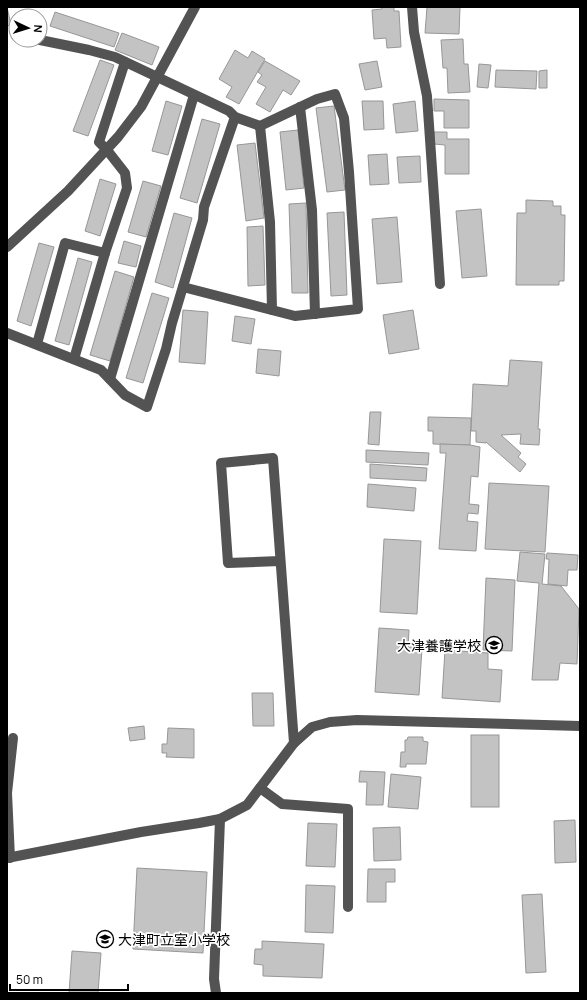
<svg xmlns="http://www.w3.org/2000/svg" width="587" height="1000" font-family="Manrope,'Noto Sans JP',sans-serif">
	<rect width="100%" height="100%" fill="#fff"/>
	<!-- building -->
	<g fill="#c3c3c3" stroke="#979797">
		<polygon points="7,7 11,25 7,26"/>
		<polygon points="382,7 394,7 394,11 399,11 401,47 387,48 386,38 374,39 372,10 382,9"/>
		<polygon points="427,7 460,7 459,34 425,33"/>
		<polygon points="55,12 119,33 114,47 50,26"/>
		<polygon points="122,33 159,47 152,65 115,50"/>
		<polygon points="463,39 464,64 468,64 470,92 448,93 447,68 443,68 441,40"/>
		<polygon points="235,50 248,58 252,51 265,59 239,104 226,97 232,87 219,79"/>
		<polygon points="100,60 114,65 88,136 73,131"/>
		<polygon points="265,61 300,81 291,95 283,90 270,112 256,104 266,87 257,82 262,75 258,72"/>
		<polygon points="377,61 382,87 365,90 359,64"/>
		<polygon points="479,64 491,65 488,88 477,87"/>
		<polygon points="496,70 537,71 536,89 495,87"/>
		<polygon points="547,70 547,88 539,88 539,71"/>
		<polygon points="434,99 469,100 469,128 444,128 444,111 434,111"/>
		<polygon points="166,101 182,106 168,155 152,151"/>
		<polygon points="362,101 383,101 384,129 364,130"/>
		<polygon points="415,101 418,131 396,133 393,104"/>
		<polygon points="334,106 345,190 327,192 316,108"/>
		<polygon points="202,119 220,124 197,203 180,198"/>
		<polygon points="298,130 304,188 286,190 280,132"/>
		<polygon points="434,132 447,132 447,139 469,139 469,174 445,174 445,145 434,144"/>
		<polygon points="255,143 264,218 246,221 237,145"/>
		<polygon points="387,154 389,184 370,185 368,155"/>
		<polygon points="420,156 421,182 399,183 397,157"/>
		<polygon points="100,179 116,184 100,236 85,231"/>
		<polygon points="143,181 161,186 146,237 128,232"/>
		<polygon points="526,200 553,201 553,206 561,206 561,215 565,215 564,281 559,281 559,285 516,285 517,213 526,213"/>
		<polygon points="306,203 308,293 292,293 289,204"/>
		<polygon points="481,209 487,276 462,278 456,211"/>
		<polygon points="344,212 347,295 331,296 327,213"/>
		<polygon points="174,213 192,218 173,288 155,282"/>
		<polygon points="397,217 402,282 377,284 372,219"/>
		<polygon points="263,226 265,285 248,286 247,227"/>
		<polygon points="124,241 141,246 136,267 118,263"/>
		<polygon points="39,243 54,247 31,326 17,321"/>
		<polygon points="78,258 92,262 69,345 55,341"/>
		<polygon points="115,271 134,277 110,361 90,355"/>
		<polygon points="152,293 169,298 143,383 126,378"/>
		<polygon points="183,310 208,312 205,364 179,362"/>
		<polygon points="413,310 419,349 389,354 383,315"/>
		<polygon points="235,316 255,319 251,344 232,341"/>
		<polygon points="258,349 281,351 279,376 256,373"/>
		<polygon points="510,360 542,362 538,429 540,429 539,445 520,444 521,434 501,435 521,453 518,457 526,464 520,472 486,442 486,443 476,442 476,431 471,431 473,384 508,386"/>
		<polygon points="370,412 381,412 379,445 368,444"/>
		<polygon points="428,417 471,418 470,445 433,444 433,431 428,431"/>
		<polygon points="440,444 470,445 480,447 478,477 471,476 469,504 479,505 478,514 468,513 467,521 478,522 476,551 439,549 446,453 440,453"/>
		<polygon points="366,450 429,453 428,465 366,462"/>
		<polygon points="370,464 427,468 426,481 370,478"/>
		<polygon points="489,483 549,486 545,552 485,549"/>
		<polygon points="368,484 416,488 414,511 367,507"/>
		<polygon points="384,539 421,541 417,614 380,612"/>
		<polygon points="520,552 545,554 542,584 561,586 579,609 577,664 560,663 558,680 532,680 539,583 517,581"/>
		<polygon points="547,553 578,555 577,570 568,570 567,586 548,584 549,559 546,559"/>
		<polygon points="486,578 515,580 512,651 483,650"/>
		<polygon points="379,628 409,630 408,647 422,648 419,695 375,692"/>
		<polygon points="445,650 488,653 488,669 502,670 500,702 442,698"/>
		<polygon points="252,693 273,693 274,726 253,726"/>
		<polygon points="144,726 145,739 130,741 128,728"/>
		<polygon points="168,728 194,729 194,758 166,757 167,753 162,753 162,744 167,744"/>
		<rect x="471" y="735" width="28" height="72"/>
		<polygon points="408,737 423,737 423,741 428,742 426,764 406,764 406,767 400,767 401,752 405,752 405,740 407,740"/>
		<polygon points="360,771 385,772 383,805 366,805 367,782 359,782"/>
		<polygon points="391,774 421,777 418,809 388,807"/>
		<polygon points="575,820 576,862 555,863 554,821"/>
		<polygon points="308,823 337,824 335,867 306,866"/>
		<polygon points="400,827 401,860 374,861 373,828"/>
		<polygon points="137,868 207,872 203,953 133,949"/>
		<polygon points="368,869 395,869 395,882 386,882 386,902 367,902"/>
		<polygon points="306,885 335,886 333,933 305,932"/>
		<polygon points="542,894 546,972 526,973 522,895"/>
		<polygon points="262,941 324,944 322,978 263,976 263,965 254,964 255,949 262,949"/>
		<polygon points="72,951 101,953 98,993 69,993"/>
	</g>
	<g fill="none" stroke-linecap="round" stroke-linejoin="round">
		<!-- minor -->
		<g stroke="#535353" stroke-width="10">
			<polyline points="412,7 414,32 427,96 440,284"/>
			<polyline points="40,40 89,50 115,57 229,111 235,117 260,126 317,99 335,94 344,118 349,172 358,309 295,316 183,287"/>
			<polyline points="300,107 312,210 315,314"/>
			<polyline points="260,126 270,222 272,310"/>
			<polyline points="7,247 68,191 118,137 141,107 195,7"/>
			<polyline points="7,333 101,370 125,395 147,407 166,349 172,323 203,220 204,207 235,117"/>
			<polyline points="37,344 65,243 105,253 127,188 125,173 107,150 99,142 125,62"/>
			<polyline points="74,359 105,253"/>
			<polyline points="110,379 194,95"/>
			<polyline points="280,561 228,563 221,463 273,458 294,743"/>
			<polyline points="260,788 282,804 348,809 348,907"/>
			<polyline points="7,858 141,832 199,823 220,819 247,805 294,743 312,727 330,722 357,720 580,726"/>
			<polyline points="10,858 7,793 13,738"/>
			<polyline points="216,993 214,979 220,819"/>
		</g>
	</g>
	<!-- icons -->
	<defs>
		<g id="school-ring" transform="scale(0.9)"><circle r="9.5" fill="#fff" stroke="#000" stroke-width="1.5"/><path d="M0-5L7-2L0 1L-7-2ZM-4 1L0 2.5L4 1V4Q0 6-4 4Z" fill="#000"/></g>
	</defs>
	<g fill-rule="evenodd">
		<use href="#school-ring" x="494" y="645"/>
		<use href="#school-ring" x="105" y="939"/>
	</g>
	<g text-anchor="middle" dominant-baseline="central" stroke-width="3.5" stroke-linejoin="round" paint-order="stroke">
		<!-- poi labels -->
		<g font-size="14" fill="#000" stroke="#fff" text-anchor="end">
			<text x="481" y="645">大津養護学校</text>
			<text x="118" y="939" text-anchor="start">大津町立室小学校</text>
		</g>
	</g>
	<!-- border -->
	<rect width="587" height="1000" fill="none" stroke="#000000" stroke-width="16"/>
	<!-- north arrow -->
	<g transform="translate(28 28) rotate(94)"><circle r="19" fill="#ffffff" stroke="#999999"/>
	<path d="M0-3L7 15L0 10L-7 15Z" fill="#000000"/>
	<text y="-6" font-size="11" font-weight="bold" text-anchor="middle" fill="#000000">N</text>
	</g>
	<!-- scale -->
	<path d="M10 984v6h118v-6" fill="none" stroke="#000000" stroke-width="2"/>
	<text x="16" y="984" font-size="12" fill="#000000" stroke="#ffffff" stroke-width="3" paint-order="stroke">50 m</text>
</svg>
